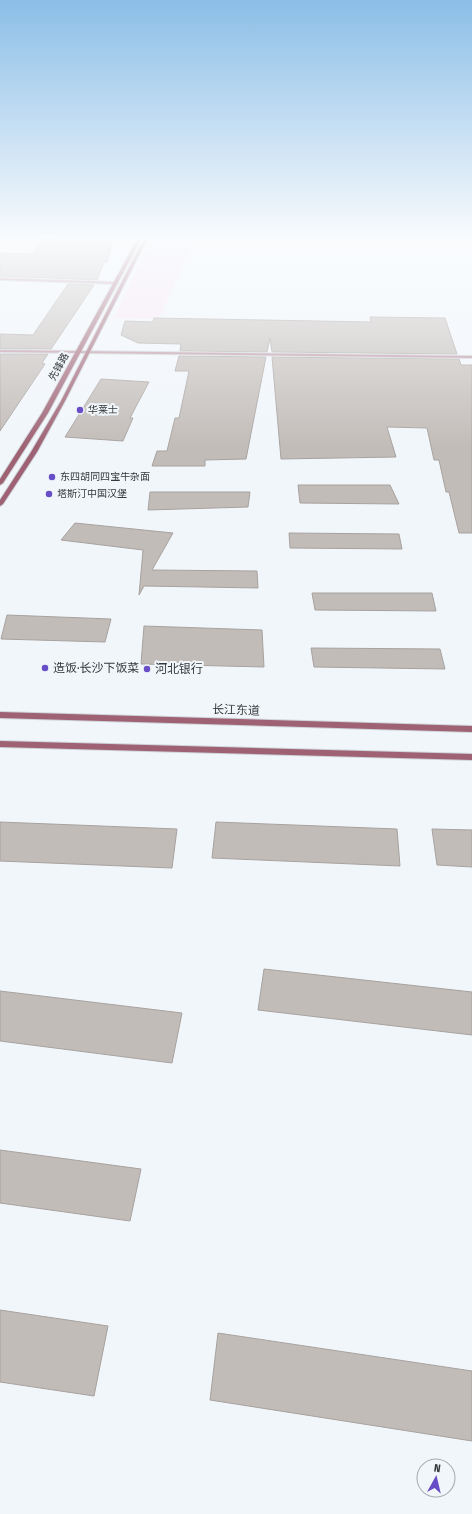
<svg xmlns="http://www.w3.org/2000/svg" width="472" height="1514" font-family="'Fira Sans Condensed','Noto Sans SC',sans-serif">
	<rect width="100%" height="100%" fill="#f1f6fb"/>
	<!-- commercial -->
	<polygon fill="#f9e5f4" points="152,236 196,236 159,319 114,318"/>
	<!-- building -->
	<g fill="#c2bcb8" stroke="#a8a29f">
		<polygon points="41,239 113,241 107,262 104,262 97,280 0,276 0,253 33,254"/>
		<polygon points="68,284 94,285 51,349 0,349 0,334 33,335"/>
		<polygon points="370,317 445,318 457,354 272,352 270,338 267,352 180,351 181,344 138,343 121,335 125,321 153,322 154,318 371,322"/>
		<polygon points="0,354 48,354 42,363 45,364 0,431"/>
		<polygon points="179,356 266,357 246,459 205,460 205,466 152,466 157,451 167,451 175,418 179,418 189,371 175,371"/>
		<polygon points="272,357 459,359 461,365 472,365 472,533 459,533 449,492 446,492 439,460 434,460 427,428 387,427 396,457 281,459"/>
		<polygon points="101,379 149,382 130,418 133,418 123,441 65,437"/>
		<polygon points="298,485 390,485 399,504 300,503"/>
		<polygon points="150,492 250,492 248,507 148,510"/>
		<polygon points="75,523 173,533 152,570 257,571 258,588 144,586 139,595 143,550 61,540"/>
		<polygon points="289,533 399,534 402,549 290,548"/>
		<polygon points="312,593 432,593 436,611 315,610"/>
		<polygon points="7,615 111,619 105,642 1,639"/>
		<polygon points="144,626 262,630 264,667 141,664"/>
		<polygon points="311,648 440,649 445,669 314,667"/>
		<polygon points="0,822 177,829 172,868 0,861"/>
		<polygon points="216,822 397,829 400,866 212,858"/>
		<polygon points="432,829 472,830 472,867 437,865"/>
		<polygon points="264,969 472,992 472,1035 258,1010"/>
		<polygon points="0,991 182,1013 172,1063 0,1041"/>
		<polygon points="0,1150 141,1169 130,1221 0,1203"/>
		<polygon points="0,1310 108,1326 94,1396 0,1382"/>
		<polygon points="218,1333 472,1371 472,1441 210,1400"/>
	</g>
	<g fill="none" stroke-linecap="round" stroke-linejoin="round">
		<!-- street casing -->
		<g stroke="#cfd4d8" stroke-width="2">
			<g id="street">
				<polygon points="0,278 115,282 117,283 115,284 0,280"/>
				<polygon points="0,350 472,356 472,358 0,352"/>
			</g>
		</g>
		<!-- secondary casing -->
		<g stroke="#cfd4d8" stroke-width="2">
			<g id="secondary">
				<polygon points="139,236 143,236 48,413 3,483 0,485 0,479 42,413"/>
				<polygon points="145,236 149,236 65,401 37,452 3,504 0,506 0,500 31,452 61,401"/>
				<polygon points="0,712 472,726 472,732 0,718"/>
				<polygon points="0,741 472,754 472,760 0,747"/>
			</g>
		</g>
		<!-- street -->
		<use href="#street" fill="#bc929e" fill-rule="evenodd"/>
		<!-- secondary -->
		<use href="#secondary" fill="#9e6274" fill-rule="evenodd"/>
	</g>
	<!-- sky -->
	<linearGradient id="sky" x2="0" y2="1"><stop stop-color="#8bbee7"/><stop offset="0.53" stop-color="#f9fbfd"/><stop offset="1" stop-color="#f9fbfd" stop-opacity="0"/></linearGradient>
	<rect width="472" height="448" fill="url(#sky)"/>
	<!-- markers -->
	<g fill="#674dc6" stroke="#f1f6fb" stroke-width="1.5">
		<circle cx="80" cy="410" r="4"/>
		<circle cx="52" cy="477" r="4"/>
		<circle cx="49" cy="494" r="4"/>
		<circle cx="45" cy="668" r="4"/>
		<circle cx="147" cy="669" r="4"/>
	</g>
	<g text-anchor="middle" dominant-baseline="central" stroke-width="4" stroke-linejoin="round" paint-order="stroke">
		<!-- far-street labels -->
		<g font-size="10" fill="#36393a" stroke="#f1f6fb">
			<text transform="translate(59 367) rotate(-61)">先锋路</text>
		</g>
		<!-- far-poi labels -->
		<g font-size="10" fill="#36393a" stroke="#f1f6fb" text-anchor="start">
			<text x="88" y="410">华莱士</text>
			<text x="60" y="477">东四胡同四宝牛杂面</text>
			<text x="57" y="494">塔斯汀中国汉堡</text>
		</g>
		<!-- poi labels -->
		<g font-size="12" fill="#36393a" stroke="#f1f6fb" text-anchor="start">
			<text x="53" y="668">造饭·长沙下饭菜</text>
			<text x="155" y="669">河北银行</text>
		</g>
		<!-- street labels -->
		<g font-size="12" fill="#36393a" stroke="#f1f6fb">
			<text transform="translate(236 710) rotate(2)">长江东道</text>
		</g>
	</g>
	<!-- north arrow -->
	<g transform="translate(436 1478) rotate(8)"><circle r="19" fill="#f1f6fb" stroke="#a6aaae"/>
	<path d="M0-3L7 15L0 10L-7 15Z" fill="#674dc6"/>
	<text y="-6" font-size="11" font-weight="bold" text-anchor="middle" fill="#36393a">N</text>
	</g>
</svg>
